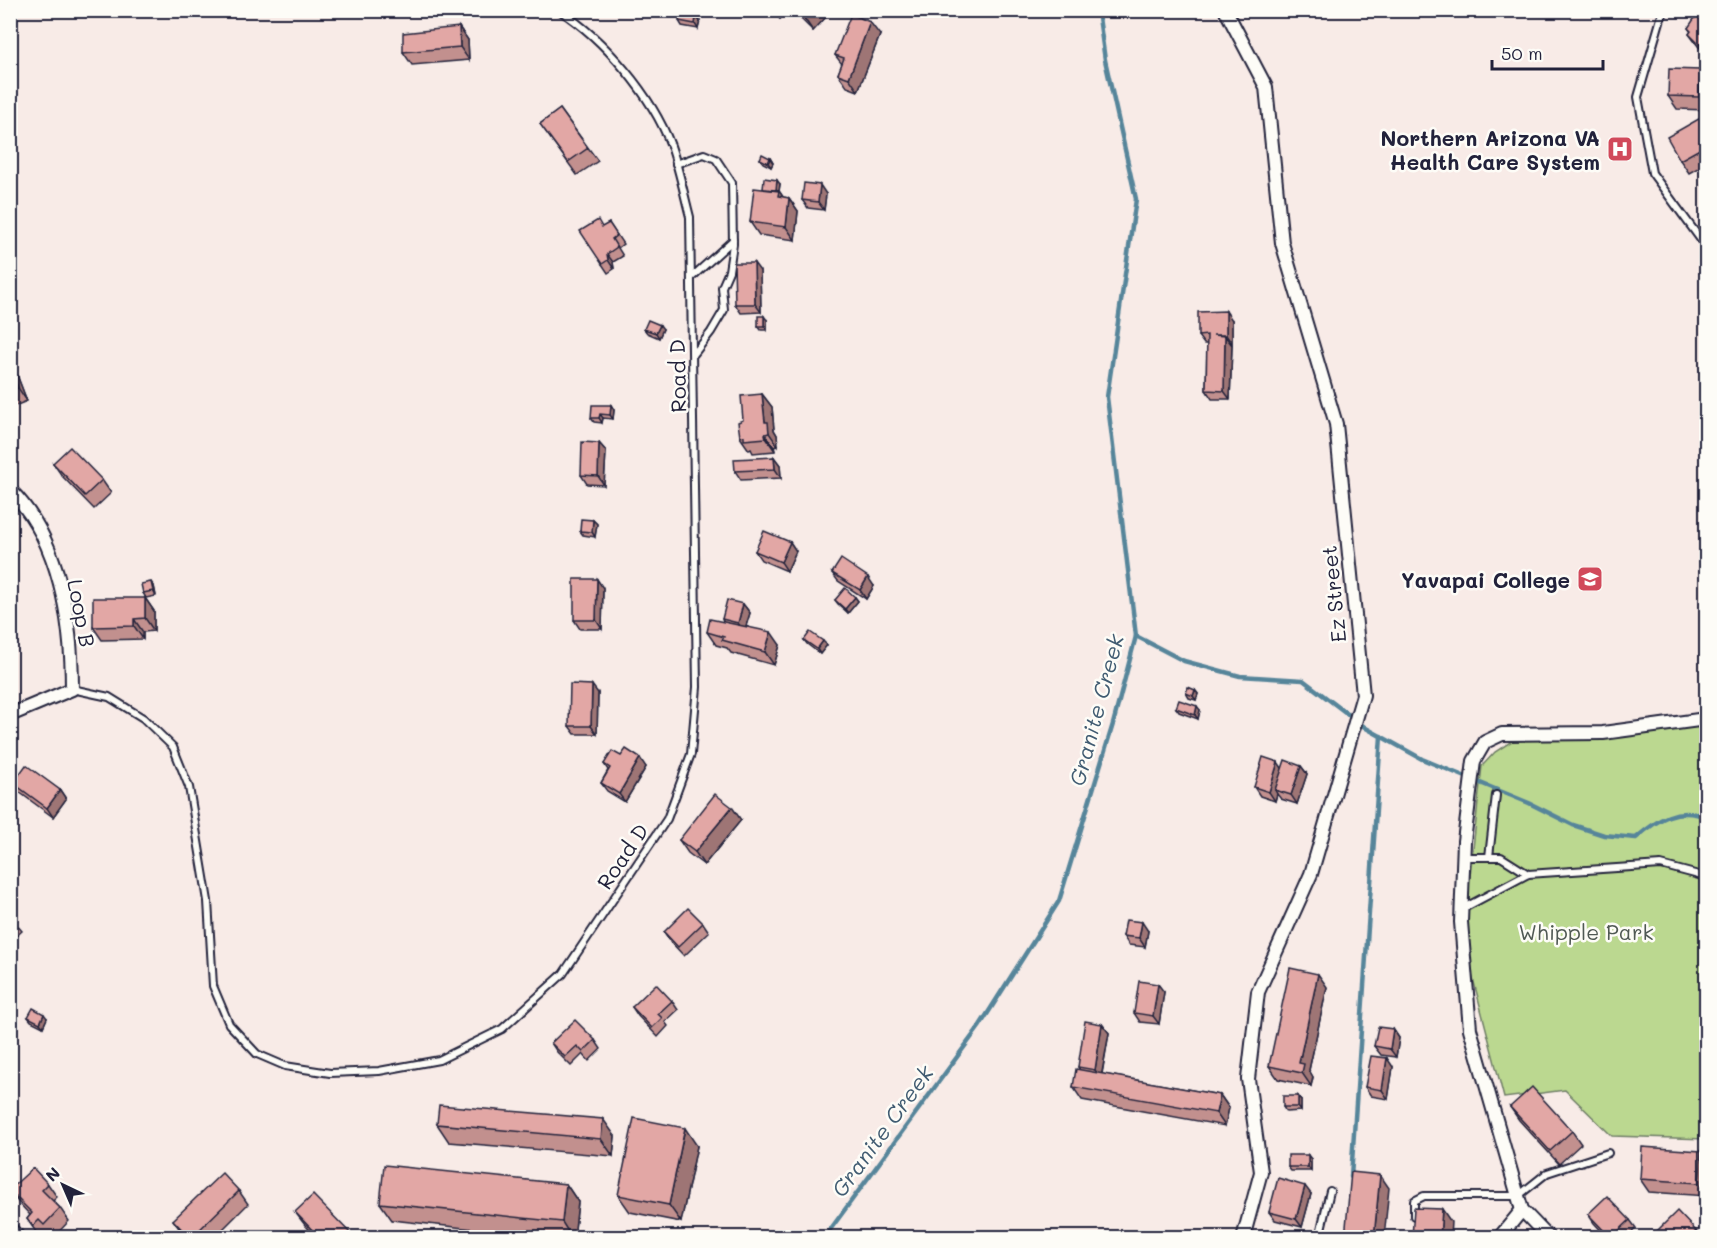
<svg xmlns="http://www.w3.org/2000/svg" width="1717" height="1248" font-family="Mali,sans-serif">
	<rect width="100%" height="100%" fill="#f8ebe7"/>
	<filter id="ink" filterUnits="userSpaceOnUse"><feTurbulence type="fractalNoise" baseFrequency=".0167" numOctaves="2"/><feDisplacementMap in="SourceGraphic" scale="12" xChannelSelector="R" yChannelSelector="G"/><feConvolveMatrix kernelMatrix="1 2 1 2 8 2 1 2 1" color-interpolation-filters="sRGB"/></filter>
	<g filter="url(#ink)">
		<!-- green -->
		<polygon fill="#bbd890" stroke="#6e7d66" stroke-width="1.5" points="1706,719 1706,1139 1612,1136 1565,1090 1504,1098 1463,940 1482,766 1495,752 1515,739"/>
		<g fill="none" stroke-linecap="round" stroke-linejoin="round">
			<!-- stream -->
			<g stroke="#57859a" stroke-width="4.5">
				<path d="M 1136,636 L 1184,661 L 1240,676 L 1303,680 L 1366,728 L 1422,759 L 1529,803 L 1573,825 L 1604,835 L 1636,838 C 1658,819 1677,806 1706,817"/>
				<polyline points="1351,1177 1381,736"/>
				<polyline points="824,1238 979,1027 1059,901 1113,724 1136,636 1107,397 1136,199 1105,60 1098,10"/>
			</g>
			<!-- service casing -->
			<g stroke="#22223b" stroke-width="10">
				<g id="service">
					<polyline points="1665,10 1661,18 1638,97 1652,173 1701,240 1706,243"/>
					<polyline points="676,164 704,154 716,159 732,183 733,244 729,271 722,287 724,310 711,332 694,354"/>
					<polyline points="692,277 733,240"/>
					<path d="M 72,689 L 109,697 L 143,718 L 173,747 L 189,787 L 208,901 L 213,986 L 229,1024 L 257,1054 L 285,1066 L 330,1073 L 379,1071 L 439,1060 L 502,1029 L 563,974 L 667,819 L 691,754 L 697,687 L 690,217 C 684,194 679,169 671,146 C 652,95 604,39 559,10"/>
					<polyline points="1464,857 1501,857 1528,874"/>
					<polyline points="1489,857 1496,795"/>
					<polyline points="1462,909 1528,874 1661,865 1706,877"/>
					<polyline points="1414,1216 1414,1201 1424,1196 1518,1196 1547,1173 1608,1153"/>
					<polyline points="10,1224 23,1238"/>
					<polyline points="1319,1238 1330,1191"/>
				</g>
			</g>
			<!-- minor casing -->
			<g stroke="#22223b" stroke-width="16">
				<g id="minor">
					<polyline points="1226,11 1266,87 1282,243 1336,424 1363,695 1311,874 1258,992 1248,1079 1261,1172 1243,1238"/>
					<path d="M 10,490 C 60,539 72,622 72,689 L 10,715"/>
					<polyline points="1499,1238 1522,1210"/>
					<polyline points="1549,1238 1522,1210 1470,1029 1461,922 1464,841 1474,761 1485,742 1502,734 1603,733 1706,719"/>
				</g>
			</g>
			<!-- service -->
			<use href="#service" stroke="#fdfcf7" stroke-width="6"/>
			<!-- minor -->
			<use href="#minor" stroke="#fdfcf7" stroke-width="12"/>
		</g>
		<!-- wall -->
		<g fill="#c2908e" stroke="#22223b" stroke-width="1.5">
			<polygon points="771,10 788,10 780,19"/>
			<polygon points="792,10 823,10 827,16 813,31"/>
			<polygon points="1704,18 1707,19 1707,55 1698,46 1689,34 1691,32 1688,28"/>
			<polygon points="679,21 700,21 698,29 682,26"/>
			<polygon points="459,27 468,40 469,60 412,65 403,52"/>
			<polygon points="880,35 858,91 847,87 838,74 842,64 835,55"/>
			<polygon points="1700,70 1707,79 1707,110 1677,109 1668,96"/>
			<polygon points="560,109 598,161 577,175 540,124"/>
			<polygon points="1707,119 1707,163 1689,173 1680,160"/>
			<polygon points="770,158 773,163 771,167 763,163 760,159"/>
			<polygon points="780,184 779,191 783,197 789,198 798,211 795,240 759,235 750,222 763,189"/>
			<polygon points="826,194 824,210 808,208 802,200"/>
			<polygon points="609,223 623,244 618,248 623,256 613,262 614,269 608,273 602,264 603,227"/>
			<polygon points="760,271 761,312 741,313 735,304"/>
			<polygon points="767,320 767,330 761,330 758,326"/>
			<polygon points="1232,320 1232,344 1230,344 1232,345 1230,399 1212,399 1206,390 1207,344 1204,344 1198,336"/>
			<polygon points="644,329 663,329 659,338 647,333"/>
			<polygon points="10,366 17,375 27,401 10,408"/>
			<polygon points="762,394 772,407 774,430 777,435 778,446 774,447 775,451 753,453 751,449 749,450 740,437 743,420"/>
			<polygon points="611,405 614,410 613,419 603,418 602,423 594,422 591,418"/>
			<polygon points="599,443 606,451 604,485 587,484 581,475"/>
			<polygon points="774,457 780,465 781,478 741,480 735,471"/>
			<polygon points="53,463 102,480 111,493 94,509 62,476"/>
			<polygon points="593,520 597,524 595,537 583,535 580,531"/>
			<polygon points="790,542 796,551 787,571 761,560 755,551"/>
			<polygon points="832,573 874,586 866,599 838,581"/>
			<polygon points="154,586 156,596 146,598 143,593"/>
			<polygon points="603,588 602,629 580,629 574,620"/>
			<polygon points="855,597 858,601 848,613 838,604 835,600"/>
			<polygon points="145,598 154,611 154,631 143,632 143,639 102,640 93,627"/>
			<polygon points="743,604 750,613 746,626 780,645 774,665 731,653 727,648 716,645 707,632 723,621 722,619"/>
			<polygon points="804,640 827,645 820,654 807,644"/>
			<polygon points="1195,690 1198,694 1196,700 1189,698 1186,693"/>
			<polygon points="598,693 597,734 575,734 569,726"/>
			<polygon points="1176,708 1200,710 1198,719 1179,712"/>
			<polygon points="621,756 646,767 625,802 607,791 601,783 608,770 604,764"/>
			<polygon points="1301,766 1307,774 1297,804 1281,799 1277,794 1275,801 1260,796 1254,787 1282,768"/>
			<polygon points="13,783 60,790 66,799 53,817 19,792"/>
			<polygon points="741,820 704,865 688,853 679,840"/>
			<polygon points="10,917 22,931 10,942"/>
			<polygon points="703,923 709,932 684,956 670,941 664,932"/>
			<polygon points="1148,931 1145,947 1129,945 1123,936"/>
			<polygon points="1327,987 1309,1070 1313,1077 1311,1086 1278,1079 1269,1066"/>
			<polygon points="1164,992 1159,1024 1140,1022 1134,1013"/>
			<polygon points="672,1001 678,1010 665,1022 668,1026 658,1037 638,1016 632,1007"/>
			<polygon points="28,1017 47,1018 43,1027 31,1021"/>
			<polygon points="1102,1024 1109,1033 1102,1074 1220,1095 1229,1108 1225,1126 1082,1100 1073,1087 1080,1070 1078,1067"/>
			<polygon points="1393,1029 1399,1038 1396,1057 1381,1055 1374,1046"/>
			<polygon points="595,1040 601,1049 589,1061 583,1054 571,1066 557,1052 551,1043"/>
			<polygon points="1393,1067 1388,1099 1371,1096 1365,1087"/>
			<polygon points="1298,1096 1301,1100 1301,1111 1286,1112 1283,1107"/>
			<polygon points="1510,1107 1572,1131 1581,1144 1559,1164 1519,1120"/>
			<polygon points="437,1124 615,1136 613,1156 449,1142"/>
			<polygon points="697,1146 681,1222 630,1212 618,1195"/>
			<polygon points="1701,1151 1707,1159 1707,1196 1649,1192 1640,1179"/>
			<polygon points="1311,1159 1311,1171 1291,1171 1288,1167"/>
			<polygon points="48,1184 57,1197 53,1201 60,1208 69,1221 53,1238 48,1233 44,1238 41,1238 36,1232 27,1219 30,1215 19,1203 10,1192"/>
			<polygon points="566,1184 578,1202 574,1238 556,1238 392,1220 380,1203"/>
			<polygon points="239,1191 248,1204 214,1238 186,1238 173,1220"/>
			<polygon points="1311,1194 1302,1227 1275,1220 1269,1212"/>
			<polygon points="295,1212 355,1238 317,1238 305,1225"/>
			<polygon points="1588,1214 1630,1220 1636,1228 1627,1238 1608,1238 1594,1223"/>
			<polygon points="1696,1231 1701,1238 1650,1238"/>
		</g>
		<!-- shaded-wall -->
		<g fill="#9e7574" stroke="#22223b" stroke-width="1.5">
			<polygon points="774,10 788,10 780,19"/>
			<polygon points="811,10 823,10 827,16 813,31 804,18"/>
			<polygon points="696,17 700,21 698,29 695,24"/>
			<polygon points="870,22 880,35 858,91 849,78"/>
			<polygon points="459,27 468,40 469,60 460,47"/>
			<polygon points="1700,70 1707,79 1707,107 1699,97"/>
			<polygon points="770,158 773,163 771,167 768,163"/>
			<polygon points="777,180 780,184 779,191 788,204 775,196"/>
			<polygon points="820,185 826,194 824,210 818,202"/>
			<polygon points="789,198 798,211 795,240 786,227"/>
			<polygon points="607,254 613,262 614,269 608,260"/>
			<polygon points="754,263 760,271 761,312 755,304"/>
			<polygon points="1226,311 1232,320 1232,344 1226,335"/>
			<polygon points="764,316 767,320 767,330 764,326"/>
			<polygon points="660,325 663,329 659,338 656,333"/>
			<polygon points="1225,336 1232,345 1230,399 1224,391"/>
			<polygon points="10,366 17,375 27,401 18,388 10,368"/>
			<polygon points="762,394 772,407 774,430 777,435 778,446 769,433 765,422"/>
			<polygon points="611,405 614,410 613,419 610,415"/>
			<polygon points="600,414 603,418 602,423 599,418"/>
			<polygon points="765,434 774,447 775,451 766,438"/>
			<polygon points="599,443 606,451 604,485 598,476"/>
			<polygon points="774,457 780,465 781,478 775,469"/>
			<polygon points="593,520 597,524 595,537 592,532"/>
			<polygon points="790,542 796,551 787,571 781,562"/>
			<polygon points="868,577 874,586 866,599 860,590"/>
			<polygon points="597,579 603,588 602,629 596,620"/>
			<polygon points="151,582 154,586 156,596 153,591"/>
			<polygon points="855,597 858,601 848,613 845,609"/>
			<polygon points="145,598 154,611 154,631 145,618"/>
			<polygon points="743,604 750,613 744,632 738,623"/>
			<polygon points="134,619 143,632 143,639 134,626"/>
			<polygon points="771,632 780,645 774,665 765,652"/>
			<polygon points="823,641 827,645 820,654 817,649"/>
			<polygon points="592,685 598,693 597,734 591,726"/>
			<polygon points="1195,690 1198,694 1196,700 1193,696"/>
			<polygon points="1197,706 1200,710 1198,719 1195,715"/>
			<polygon points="640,758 646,767 625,802 619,794"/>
			<polygon points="1278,762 1284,771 1275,790 1277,794 1275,801 1269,792"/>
			<polygon points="1301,766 1307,774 1297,804 1291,795"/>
			<polygon points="60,790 66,799 53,817 47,808"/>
			<polygon points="732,807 741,820 704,865 695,852"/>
			<polygon points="1142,922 1148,931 1145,947 1139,938"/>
			<polygon points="1318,974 1327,987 1309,1070 1313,1077 1311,1086 1302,1073 1299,1063"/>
			<polygon points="1158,984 1164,992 1159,1024 1153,1016"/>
			<polygon points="44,1014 47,1018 43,1027 40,1023"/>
			<polygon points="1102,1024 1109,1033 1101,1078 1095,1070"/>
			<polygon points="1393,1029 1399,1038 1396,1057 1390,1049"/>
			<polygon points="1387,1058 1393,1067 1388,1099 1382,1090"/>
			<polygon points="1220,1095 1229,1108 1225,1126 1216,1113"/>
			<polygon points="1298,1096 1301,1100 1301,1111 1298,1107"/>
			<polygon points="603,1119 615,1136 613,1156 601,1139"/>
			<polygon points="685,1128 697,1146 681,1222 669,1205"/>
			<polygon points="1701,1151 1707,1159 1707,1194 1699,1183"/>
			<polygon points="1308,1155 1311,1159 1311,1171 1308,1167"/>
			<polygon points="1380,1175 1389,1188 1384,1238 1374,1238"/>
			<polygon points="566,1184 578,1202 574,1238 572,1238 562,1222"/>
			<polygon points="1305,1186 1311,1194 1302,1227 1296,1219"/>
			<polygon points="1442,1209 1451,1222 1450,1238 1440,1238"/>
		</g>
		<!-- building -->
		<g fill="#e2a7a5" stroke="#22223b" stroke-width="1.5">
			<polygon points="797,10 811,10 804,18"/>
			<polygon points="1698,13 1704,18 1707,19 1707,47 1704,49 1689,34 1691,31 1688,28"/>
			<polygon points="680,14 696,17 695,24 679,21"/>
			<polygon points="851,14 870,22 849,78 838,74 844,58 835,55"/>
			<polygon points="459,27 460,47 403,52 403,33"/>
			<polygon points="1669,69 1700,70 1699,97 1668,96"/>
			<polygon points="560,109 588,148 568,162 540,124"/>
			<polygon points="1704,116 1707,120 1707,145 1680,160 1667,137"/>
			<polygon points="762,154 770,158 768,163 760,159"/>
			<polygon points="764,178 777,180 776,190 763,189"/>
			<polygon points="1707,182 1707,189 1703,185"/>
			<polygon points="804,183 820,185 818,202 802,200"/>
			<polygon points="754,188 779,191 778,196 789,198 786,227 750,222"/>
			<polygon points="598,220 602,227 609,223 617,235 612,239 617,247 607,254 608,260 602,264 580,231"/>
			<polygon points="734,263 754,263 755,304 735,304"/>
			<polygon points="1226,311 1226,335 1213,335 1225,336 1224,391 1206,390 1207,335 1198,336 1198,312"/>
			<rect x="758" y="316" width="6" height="10"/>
			<polygon points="648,320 660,325 656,333 644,329"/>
			<polygon points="10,368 18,388 10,391"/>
			<polygon points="762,394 765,422 768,422 769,433 765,434 766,438 744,440 744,436 740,437 738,422 743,420 741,396"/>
			<polygon points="592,405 611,405 610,415 600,414 599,418 591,418"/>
			<polygon points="582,442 599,443 598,476 581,475"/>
			<polygon points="70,447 102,480 85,496 53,463"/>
			<polygon points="774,457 775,469 735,471 734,459"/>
			<polygon points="581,519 593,520 592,532 580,531"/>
			<polygon points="764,531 790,542 781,562 755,551"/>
			<polygon points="841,559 868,577 860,590 832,573"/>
			<polygon points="574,579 597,579 596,620 574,620"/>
			<polygon points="151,582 153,591 143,593 141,584"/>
			<polygon points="845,588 855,597 845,609 835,600"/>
			<polygon points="93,598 145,598 145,618 134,619 134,626 93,627"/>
			<polygon points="727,600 743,604 738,623 722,619"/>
			<polygon points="710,619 771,632 765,652 722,640 724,637 707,632"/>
			<polygon points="810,632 823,641 817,649 804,640"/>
			<polygon points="570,684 592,685 591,726 569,726"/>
			<polygon points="1188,687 1195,690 1193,696 1186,693"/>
			<polygon points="1179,700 1197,706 1195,715 1176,708"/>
			<polygon points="626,749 640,758 619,794 601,783 610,768 604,764 612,751 621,756"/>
			<polygon points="1263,757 1278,762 1269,792 1254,787"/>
			<polygon points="1285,760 1301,766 1291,795 1275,790"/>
			<polygon points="26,765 60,790 47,808 13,783"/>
			<polygon points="715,794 732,807 695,852 679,840"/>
			<polygon points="688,908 703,923 678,947 664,932"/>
			<polygon points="10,917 16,922 10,927"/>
			<polygon points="1126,920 1142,922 1139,938 1123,936"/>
			<polygon points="1290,968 1318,974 1299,1063 1304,1064 1302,1073 1269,1066"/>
			<polygon points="1139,981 1158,984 1153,1016 1134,1013"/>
			<polygon points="656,984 672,1001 658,1014 662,1018 652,1028 632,1007"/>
			<polygon points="33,1008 44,1014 40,1023 28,1017"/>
			<polygon points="575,1020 595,1040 583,1052 577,1046 565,1057 551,1043"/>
			<polygon points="1085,1021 1102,1024 1095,1070 1078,1067"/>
			<polygon points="1378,1027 1393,1029 1390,1049 1374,1046"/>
			<polygon points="1371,1056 1387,1058 1382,1090 1365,1087"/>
			<polygon points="1076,1069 1220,1095 1216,1113 1073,1087"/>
			<polygon points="1532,1087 1572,1131 1550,1151 1510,1107"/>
			<rect x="1283" y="1096" width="15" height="11"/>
			<polygon points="439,1105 603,1119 601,1139 437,1124"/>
			<polygon points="634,1118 685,1128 669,1205 618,1195"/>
			<polygon points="1642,1147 1701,1151 1699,1183 1640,1179"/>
			<rect x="1288" y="1155" width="20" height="12"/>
			<polygon points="384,1165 566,1184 562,1222 380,1203"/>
			<polygon points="33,1168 48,1184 42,1190 60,1208 44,1225 39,1220 33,1226 27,1219 32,1213 10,1191 10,1189"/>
			<polygon points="1351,1172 1380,1175 1374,1238 1345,1238"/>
			<polygon points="222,1173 239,1191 191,1238 190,1238 173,1220"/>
			<polygon points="1278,1178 1305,1186 1296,1219 1269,1212"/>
			<polygon points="313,1195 355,1238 320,1238 295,1212"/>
			<polygon points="1607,1196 1630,1220 1611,1238 1588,1214"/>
			<polygon points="1414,1208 1442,1209 1440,1238 1412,1238"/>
			<polygon points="1677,1211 1696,1231 1689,1238 1650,1238"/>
		</g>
	</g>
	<!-- icons -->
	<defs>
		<g id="hospital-square" transform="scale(1.35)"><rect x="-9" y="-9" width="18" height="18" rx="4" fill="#d1495b" stroke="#fdfcf7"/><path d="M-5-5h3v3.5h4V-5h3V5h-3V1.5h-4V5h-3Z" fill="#fff"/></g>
		<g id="university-square" transform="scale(1.35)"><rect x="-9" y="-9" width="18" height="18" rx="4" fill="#d1495b" stroke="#fdfcf7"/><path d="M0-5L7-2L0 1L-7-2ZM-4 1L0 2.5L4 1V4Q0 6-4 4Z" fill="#fff"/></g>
	</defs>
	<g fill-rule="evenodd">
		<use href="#hospital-square" x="1620" y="149"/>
		<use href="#university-square" x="1590" y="579"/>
	</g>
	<g text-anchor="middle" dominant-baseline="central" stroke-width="5" stroke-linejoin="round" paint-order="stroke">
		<!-- poi labels -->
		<g font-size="21" font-weight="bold" fill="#22223b" stroke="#fdfcf7" text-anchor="end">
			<text x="1600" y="137">Northern Arizona VA<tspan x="1600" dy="24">Health Care System</tspan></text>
			<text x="1570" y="579">Yavapai College</text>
		</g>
		<!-- street labels -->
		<g font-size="21" fill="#22223b" stroke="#fdfcf7">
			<text transform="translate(677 376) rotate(-91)">Road D</text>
			<text transform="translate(1333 594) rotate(-96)">Ez Street</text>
			<text transform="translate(82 613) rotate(79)">Loop B</text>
			<text transform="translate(622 856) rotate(-56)">Road D</text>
		</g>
		<!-- park labels -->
		<g font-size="21" fill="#505954" stroke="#fdfcf7">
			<text x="1586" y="931">Whipple Park</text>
		</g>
		<!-- water labels -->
		<g font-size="22" font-style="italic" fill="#415c72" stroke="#fdfcf7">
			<text transform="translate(1096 710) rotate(-75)">Granite Creek</text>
			<text transform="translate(882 1131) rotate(-54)">Granite Creek</text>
		</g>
	</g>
	<!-- margin -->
	<rect width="1717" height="1248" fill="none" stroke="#fdfcf7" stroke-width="36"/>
	<rect x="18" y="18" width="1681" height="1212" fill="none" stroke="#22223b" stroke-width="2" filter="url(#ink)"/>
	<!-- north arrow -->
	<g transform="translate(63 1185) rotate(316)" stroke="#fdfcf7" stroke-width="4.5" paint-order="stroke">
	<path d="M0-4.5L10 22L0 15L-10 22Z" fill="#22223b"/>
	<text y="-9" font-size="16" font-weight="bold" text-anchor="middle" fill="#22223b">N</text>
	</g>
	<!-- scale -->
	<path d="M1492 60v9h111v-9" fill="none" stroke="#22223b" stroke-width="3"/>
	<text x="1501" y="60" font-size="18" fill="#22223b" stroke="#fdfcf7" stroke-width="4.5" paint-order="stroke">50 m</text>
</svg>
